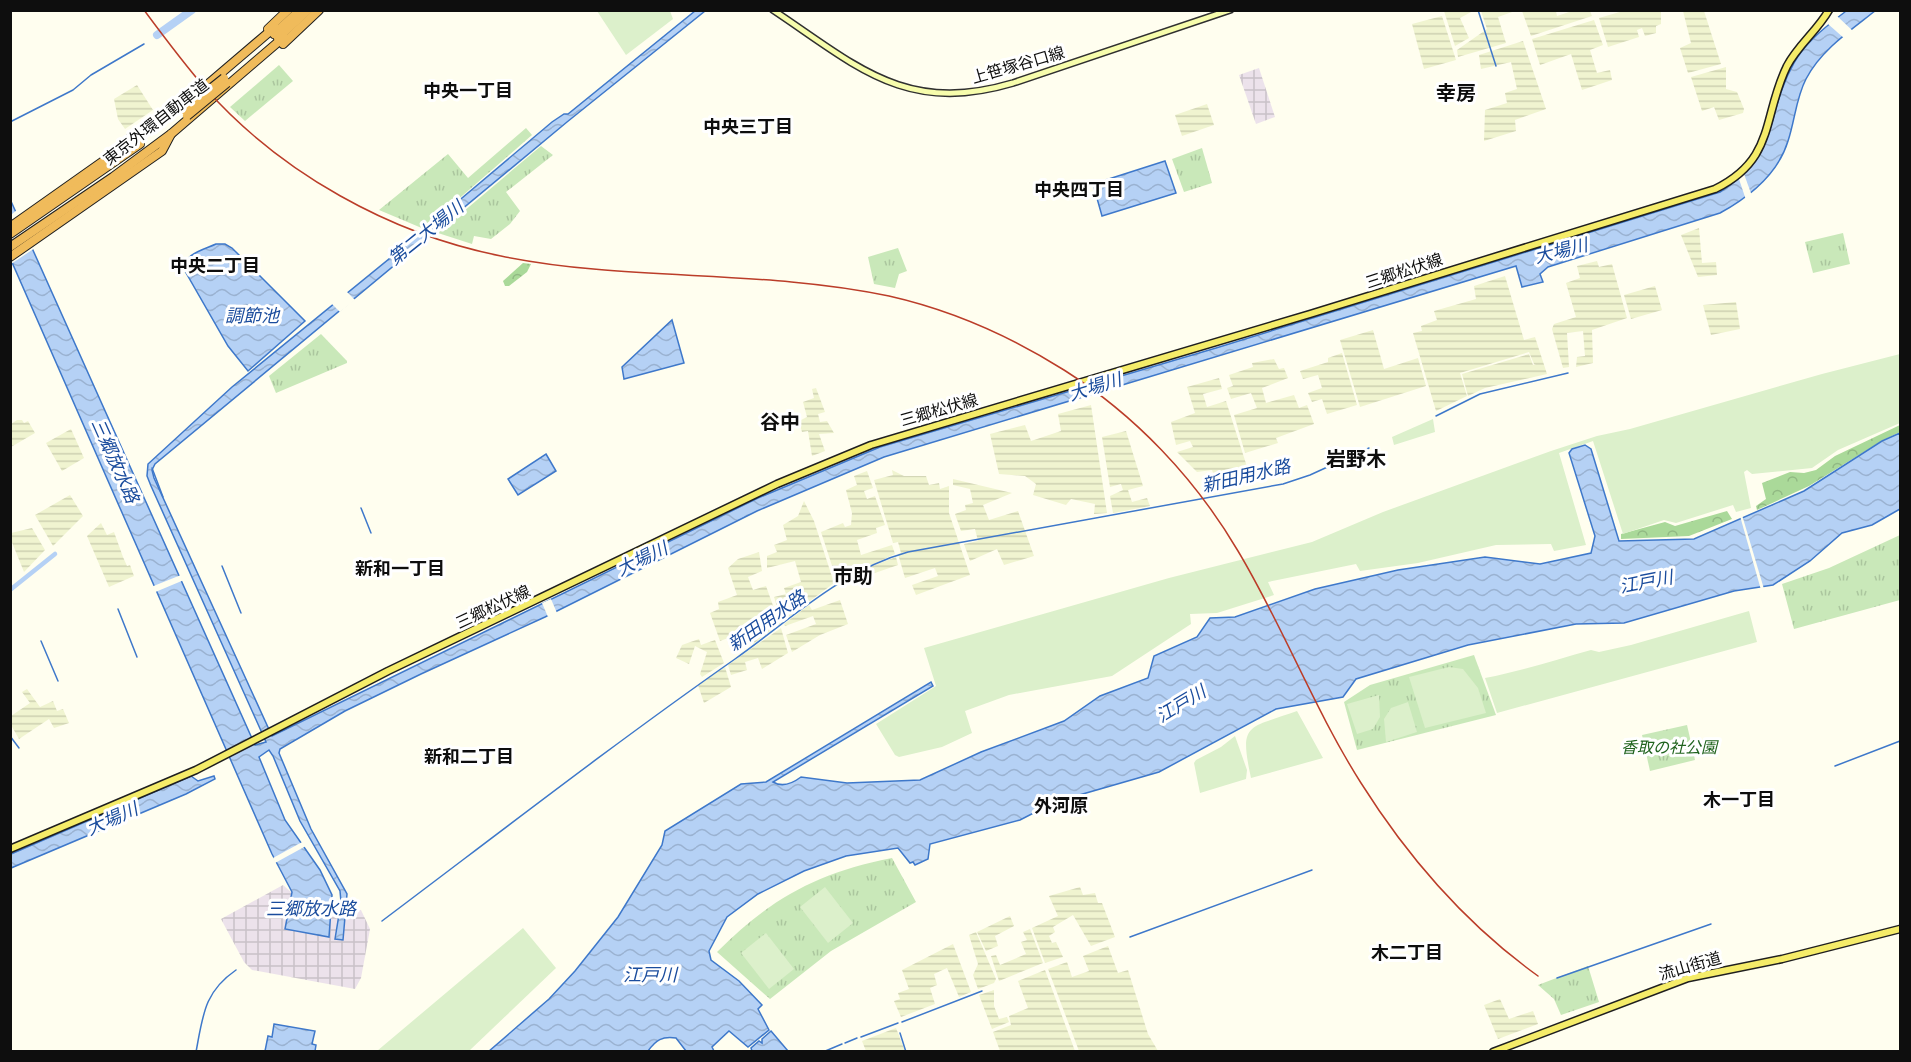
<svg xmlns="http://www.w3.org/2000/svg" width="1911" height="1062" font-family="Bitter,'Noto Sans JP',serif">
	<defs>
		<pattern id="industrial-grid" width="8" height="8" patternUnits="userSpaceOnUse" patternTransform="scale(1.5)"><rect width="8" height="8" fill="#ece2eb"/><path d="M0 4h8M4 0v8" fill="none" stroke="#c9c1c8"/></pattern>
		<pattern id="farmland-rules" width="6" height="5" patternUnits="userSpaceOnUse" patternTransform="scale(1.5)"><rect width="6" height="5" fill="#f0f4d0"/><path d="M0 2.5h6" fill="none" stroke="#cdd0b1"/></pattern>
		<pattern id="forest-crowns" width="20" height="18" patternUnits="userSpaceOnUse" patternTransform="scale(1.5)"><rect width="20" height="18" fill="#aad999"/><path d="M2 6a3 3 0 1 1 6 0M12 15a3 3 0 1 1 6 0" fill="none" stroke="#91b983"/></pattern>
		<pattern id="park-tufts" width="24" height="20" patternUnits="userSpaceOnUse" patternTransform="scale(1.5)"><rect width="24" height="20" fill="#c9e8b9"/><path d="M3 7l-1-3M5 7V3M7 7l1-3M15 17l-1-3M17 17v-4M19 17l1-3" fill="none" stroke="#abc69e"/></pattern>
		<pattern id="water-waves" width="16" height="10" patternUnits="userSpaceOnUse" patternTransform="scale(1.5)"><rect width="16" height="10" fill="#b5d1f5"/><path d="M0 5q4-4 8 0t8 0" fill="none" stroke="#9ab2d1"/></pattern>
	</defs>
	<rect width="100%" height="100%" fill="#fffeef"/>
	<!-- industrial -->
	<g fill="url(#industrial-grid)">
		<polygon points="1259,68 1275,117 1256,124 1239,75"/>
		<polygon points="283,885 292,893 291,901 361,910 370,929 361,978 355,989 252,970 244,962 221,919"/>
	</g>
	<!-- farmland -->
	<g fill="url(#farmland-rules)">
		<polygon points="1444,11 1473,11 1460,18 1469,38 1455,46"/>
		<polygon points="1481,11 1515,11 1498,17 1506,43 1458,57 1457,50 1487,29"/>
		<polygon points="1522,11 1556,11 1557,16 1572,11 1590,11 1592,16 1531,36"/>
		<polygon points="1623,11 1661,11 1661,24 1656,26 1656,33 1645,36 1642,28 1637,30 1639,37 1608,47 1599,18"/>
		<polygon points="1683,11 1704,11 1721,64 1688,73 1680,48 1691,43"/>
		<polygon points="1442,16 1456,60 1424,69 1412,24"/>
		<polygon points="1594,20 1603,45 1590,50 1597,73 1610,70 1612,80 1582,90 1571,54 1540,65 1532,39"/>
		<polygon points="1523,41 1546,109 1515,120 1516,131 1484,141 1485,110 1507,103 1505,93 1517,89 1511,62 1481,69 1479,55"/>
		<polygon points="1726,67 1726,89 1737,92 1744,109 1743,113 1719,120 1714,107 1702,111 1691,77"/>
		<polygon points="137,85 153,110 125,129 118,119 114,99"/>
		<polygon points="1207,104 1214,125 1182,136 1175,115"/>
		<polygon points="1699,228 1702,263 1716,262 1717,275 1698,277 1681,235"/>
		<polygon points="1597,261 1599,267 1612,264 1627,318 1592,330 1593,363 1576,367 1577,357 1585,356 1583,331 1567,333 1569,367 1563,368 1552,329 1554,324 1576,317 1566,283 1580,278 1577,266"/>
		<polygon points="1505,276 1524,340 1535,337 1547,374 1485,388 1468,396 1462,374 1529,354 1533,365 1536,364 1534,364 1529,352 1460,373 1467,396 1436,411 1413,333 1422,331 1421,326 1437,320 1434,311 1476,299 1474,286"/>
		<polygon points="1655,286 1662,310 1631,319 1624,295"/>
		<polygon points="1736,302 1740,329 1711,335 1703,305"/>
		<polygon points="1373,330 1384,369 1418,358 1426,386 1360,407 1340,340"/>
		<polygon points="1342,353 1357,405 1327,414 1322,399 1312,402 1308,393 1322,388 1318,375 1303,379 1300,371 1328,362 1328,358"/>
		<polygon points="1274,359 1279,369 1284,368 1288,378 1262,388 1266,403 1294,395 1299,408 1307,405 1314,424 1276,438 1278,443 1245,453 1234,415 1257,408 1251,393 1231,399 1227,388 1233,386 1229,375 1253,367 1252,363"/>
		<polygon points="1219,378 1222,389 1203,394 1207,407 1226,401 1249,473 1238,476 1239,486 1219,490 1212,470 1197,472 1177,452 1193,447 1190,441 1176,445 1171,422 1195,413 1187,387"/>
		<polygon points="816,388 825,412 818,414 820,422 827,421 834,433 819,434 825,451 812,456 808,431 802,432 799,421 807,417 803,402 814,398 812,389"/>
		<polygon points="1091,405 1107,513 1094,514 1095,504 1071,499 1066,505 1033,495 1036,484 1025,476 999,474 990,434 1025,425 1031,441 1061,431 1058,414"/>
		<polygon points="17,420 22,420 24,423 28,421 35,433 11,447 11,424"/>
		<polygon points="71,429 84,458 62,471 46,443"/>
		<polygon points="1126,431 1143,486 1128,490 1132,502 1147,498 1150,506 1113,513 1110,496 1123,490 1121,484 1110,487 1102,437"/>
		<polygon points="892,470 904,476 926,476 929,485 939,483 940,489 949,486 949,513 970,575 916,595 912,585 938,576 935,568 905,578 898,554 901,553 898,542 893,543 874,480 893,475"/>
		<polygon points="867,471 873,488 864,491 867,499 875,496 885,525 876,528 877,533 857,540 861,555 892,545 895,554 837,581 821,532 843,523 845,527 851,525 852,513 846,490 857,485 854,476"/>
		<polygon points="953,479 1012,493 983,505 989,520 1018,511 1034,556 1004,565 997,549 970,561 964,544 978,541 975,529 961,531 955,514 966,510 965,505 973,503 970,489 953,485"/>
		<polygon points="70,495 83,516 53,546 35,515"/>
		<polygon points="804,501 814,521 834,583 782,622 774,597 786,594 784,588 801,582 795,561 767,568 767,556 777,552 774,545 787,540 783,525 798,516"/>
		<polygon points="101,523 107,535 114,532 123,557 127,566 130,565 134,576 109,587 87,536"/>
		<polygon points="32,528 45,550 24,572 11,540 11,533"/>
		<polygon points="759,552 762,571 748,577 753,590 766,586 776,614 747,622 749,630 720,641 710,613 719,609 718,602 737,595 728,568 738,559"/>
		<polygon points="896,557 898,565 869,575 867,568"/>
		<polygon points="840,600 848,624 820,635 792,652 786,635 816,624 813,616 785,626 784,624 809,605 812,610"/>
		<polygon points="778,621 780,624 753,644 749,630"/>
		<polygon points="781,628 788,653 762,669 758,658 745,662 747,670 731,675 728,665"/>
		<polygon points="699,639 701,645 715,640 724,663 702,677 700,674 707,652 695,646 689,664 676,658 682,645"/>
		<polygon points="725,667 731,687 704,703 698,685"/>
		<polygon points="27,689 40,707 53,701 57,711 63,709 69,723 54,728 49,719 19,739 11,725 11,716 30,703 22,692"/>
		<polygon points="1080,887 1083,895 1095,893 1098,903 1102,903 1115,937 1091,946 1073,915 1053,927 1055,932 1049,936 1052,943 1056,942 1063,957 1045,963 1032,928 1058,916 1049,896"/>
		<polygon points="1010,916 1014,926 995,936 998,946 986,951 977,932"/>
		<polygon points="1030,929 1043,963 999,981 991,956 996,955 1000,965 1026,954 1021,942 1027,940 1023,932"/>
		<polygon points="976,932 996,979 994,983 978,989 973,975 978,964 969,935"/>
		<polygon points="953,944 971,992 959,997 947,968 934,974 937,985 930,988 935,1004 901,1017 894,1001 900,999 898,993 909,989 902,970"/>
		<polygon points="1108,946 1118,973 1128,970 1148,1034 1158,1051 1079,1051 1048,969 1067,962 1072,977 1089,971 1083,956"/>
		<polygon points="1045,970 1075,1051 1000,1051 993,1032 1011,1025 1009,1016 1028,1008 1018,981"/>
		<polygon points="994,990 994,1006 999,1019 1007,1017 1009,1022 992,1029 979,995"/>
		<polygon points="1500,999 1509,1019 1533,1011 1538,1024 1498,1039 1484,1005"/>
		<polygon points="896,1028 905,1051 866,1051 862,1041"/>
	</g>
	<!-- forest -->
	<g fill="url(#forest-crowns)">
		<polygon points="523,263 531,264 527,272 509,286 505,286 503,281"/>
		<polygon points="1900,425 1900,432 1883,440 1809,486 1757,510 1756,506 1766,499 1762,483 1790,472 1804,473 1816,470 1835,456"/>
		<polygon points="1727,511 1732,519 1689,536 1621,539 1621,534 1665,522 1675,526"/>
	</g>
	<!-- park -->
	<g fill="url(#park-tufts)">
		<polygon points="279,65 293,81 245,121 230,107"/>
		<polygon points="526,128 532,135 424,229 379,210 448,154 468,178"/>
		<polygon points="541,146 553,155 506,192 520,211 510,224 491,239 474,236 472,244 438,233"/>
		<polygon points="1202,148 1212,183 1184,192 1172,159"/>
		<polygon points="1843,233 1850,264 1813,273 1805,242"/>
		<polygon points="898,248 907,271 899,274 895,288 874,284 868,257"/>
		<polygon points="321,334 347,361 347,363 276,393 269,376"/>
		<polygon points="1900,535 1900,600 1794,629 1782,584 1829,568"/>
		<polygon points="1474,655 1496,715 1357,750 1344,702 1370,685"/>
		<polygon points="1687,725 1695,760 1650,771 1642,735"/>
		<path d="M 892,858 L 916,902 L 831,951 L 770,999 L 717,952 C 771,898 817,873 892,858 Z"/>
		<polygon points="1588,966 1599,1002 1561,1015 1554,999 1538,985"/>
	</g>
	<!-- pitch -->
	<g fill="#dcf0cb">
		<polygon points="597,11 670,11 673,19 626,55"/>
		<polygon points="1900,354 1900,423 1838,450 1812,468 1752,474 1747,470 1744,472 1751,508 1736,512 1733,505 1676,523 1664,520 1623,534 1593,441 1559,453 1586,545 1554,551 1551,544 1496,545 1418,563 1360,571 1356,564 1268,582 1274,595 1217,613 1190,614 1191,624 1112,676 1009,695 965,711 972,733 942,747 899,757 895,755 876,724 936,686 924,648 1169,578 1312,542 1383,512 1551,451 1597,436 1630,429 1822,374"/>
		<polygon points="1433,419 1435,432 1394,445 1392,437"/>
		<path d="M 1749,611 L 1757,642 L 1497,713 L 1485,678 C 1522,671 1555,660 1591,650 L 1599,652 L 1631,645 Z"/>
		<polygon points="1449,667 1463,669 1478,688 1486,713 1425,728 1409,677"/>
		<polygon points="1379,695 1380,717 1373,729 1357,734 1347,704"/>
		<polygon points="1408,702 1417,732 1386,742 1384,719 1391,708"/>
		<path d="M 1297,711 L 1323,758 L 1251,778 C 1239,722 1247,729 1297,711 Z"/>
		<polygon points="1235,736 1247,770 1246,779 1200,793 1194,763 1196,760 1221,747"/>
		<polygon points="825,887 853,923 828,943 800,907"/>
		<polygon points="523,928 556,968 469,1051 377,1051"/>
		<polygon points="766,933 794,969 769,989 741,953"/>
	</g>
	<!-- water -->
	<g fill="url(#water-waves)" stroke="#3e78ca" stroke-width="1.5">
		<path d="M 695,11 L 705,11 L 567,122 L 155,464 L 152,470 L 154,478 L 272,736 L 758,498 L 880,447 L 1216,348 L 1720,192 C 1782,152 1764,116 1794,63 C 1806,41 1827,26 1846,11 L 1875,11 C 1851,30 1821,50 1806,79 C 1796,98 1795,120 1788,141 C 1778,174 1749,197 1720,213 L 1548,267 L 1540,274 L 1543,282 L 1522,287 L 1516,266 L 884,457 L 757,511 L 545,617 L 421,674 L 345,711 L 280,749 L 279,753 L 311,829 L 347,894 L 343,940 L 335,939 L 341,902 L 340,891 L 300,821 L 273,756 L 269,750 L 259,757 L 285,820 L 320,870 L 332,895 L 329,937 L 285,929 L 292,892 L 272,854 L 11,260 L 10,199 L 255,745 L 266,742 L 151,486 L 147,476 L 148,464 L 232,387 L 411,241 L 552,122 L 564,114 L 568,114 Z"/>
		<polygon points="1165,161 1176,193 1102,216 1093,184"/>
		<path d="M 216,244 L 225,244 L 232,248 L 305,321 L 248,371 L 228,346 L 185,271 C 182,254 203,250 216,244 Z"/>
		<polygon points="672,320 684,363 624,379 622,367"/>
		<path d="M 1900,433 L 1900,509 L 1872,525 L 1842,533 L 1810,561 L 1773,585 L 1734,591 L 1624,623 L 1576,624 L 1468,645 L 1356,679 L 1343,697 L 1276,709 L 1159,772 L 1055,802 L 1020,820 L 930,844 L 928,859 L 915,865 L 913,862 L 910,863 L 898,848 L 846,856 L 804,871 L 758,894 L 727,917 L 709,951 L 711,960 L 739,981 L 762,1005 L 758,1009 L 769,1030 L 748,1047 L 729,1031 L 712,1047 L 714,1051 L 686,1051 L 676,1038 C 662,1036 656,1040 648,1051 L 488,1052 L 549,999 L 575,971 L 618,917 L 662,845 L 665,831 L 741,784 L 766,782 L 931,682 L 933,686 L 773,782 C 783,788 793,783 801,777 L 847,783 L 920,780 L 981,752 L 1064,721 L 1100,696 L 1148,678 L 1154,656 L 1197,637 L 1210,618 L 1235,617 L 1315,589 L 1398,570 L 1485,557 L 1540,564 L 1591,553 L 1595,536 L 1569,453 L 1572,449 L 1585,445 L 1591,449 L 1619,541 L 1694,539 L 1804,491 L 1882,441 Z"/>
		<polygon points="546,454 556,471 518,495 508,479"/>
		<polygon points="191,776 198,781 214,776 215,779 186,794 11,868 11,854"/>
		<polygon points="274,1024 315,1031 312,1044 316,1045 315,1051 265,1051 268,1036 272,1037"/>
		<polygon points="771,1031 788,1051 752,1051 751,1048 759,1041 762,1043 762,1039"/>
	</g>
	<!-- pier -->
	<g fill="#fffeef">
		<polygon points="1837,16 1854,32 1845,39 1828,24"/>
		<polygon points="1744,174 1752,196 1746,200 1739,179"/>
		<polygon points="18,209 35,248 11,264 11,215"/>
		<polygon points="345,290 355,300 340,312 331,303"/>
		<polygon points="1742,515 1764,589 1761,590 1740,516"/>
		<polygon points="181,575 184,580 153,593 151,587"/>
		<polygon points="551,599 557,613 548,617 542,603"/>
		<polygon points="304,841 306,846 275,863 273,858"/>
	</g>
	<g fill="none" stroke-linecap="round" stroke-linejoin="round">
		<!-- stream -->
		<g stroke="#3e78ca" stroke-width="1.5">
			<polyline points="1478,10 1496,66"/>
			<polyline points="10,122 73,90 91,75 144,44"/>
			<polyline points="1436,416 1480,394 1568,373"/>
			<polyline points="152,468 163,497"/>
			<polyline points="361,508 371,533"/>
			<polyline points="222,566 241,613"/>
			<polyline points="118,609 137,657"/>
			<polyline points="41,641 58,681"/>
			<polyline points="10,736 19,748"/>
			<polyline points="1835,766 1900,741"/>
			<path d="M 382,921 C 499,833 615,743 735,659 C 790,620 842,570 908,552 L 1283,484 L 1310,475 L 1369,448"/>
			<polyline points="1130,937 1312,870"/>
			<polyline points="1557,978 1711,924"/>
			<polyline points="902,1022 982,991"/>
			<polyline points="900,1033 906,1052"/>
			<polyline points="861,1037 898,1023"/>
			<polyline points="845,1043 857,1038"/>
			<path d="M 196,1052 C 203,1015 204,992 236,970"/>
			<polyline points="823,1052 842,1044"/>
		</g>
		<!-- canal -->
		<polyline stroke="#b5d1f5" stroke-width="4.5" points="10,590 55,554"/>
		<!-- river -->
		<polyline stroke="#b5d1f5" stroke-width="8" points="157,35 192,10"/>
		<!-- highway-tunnel -->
		<g stroke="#dbdacd" stroke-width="8" stroke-dasharray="8 4" stroke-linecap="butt">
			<polyline points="275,27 294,10"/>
			<polyline points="284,37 301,22"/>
		</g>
		<!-- secondary casing -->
		<g stroke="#303030" stroke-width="8">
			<path id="secondary" d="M 773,10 C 857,66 905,115 1013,83 L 1230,10"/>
		</g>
		<!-- primary casing -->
		<g stroke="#1f1f1f" stroke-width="9">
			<g id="primary">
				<path d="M 10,849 L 196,770 L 388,671 L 777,484 L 871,445 L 1310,314 L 1715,189 C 1776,159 1762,117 1787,66 C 1798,45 1817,31 1829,10"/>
				<polyline points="1493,1052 1688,978 1782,959 1900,929"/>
			</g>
		</g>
		<!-- highway casing -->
		<g stroke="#1f1f1f" stroke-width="10">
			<g id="highway">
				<polyline points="268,29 288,10"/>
				<polyline points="274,34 300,10"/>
				<polyline points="278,38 308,10"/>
				<polyline points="283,44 319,10"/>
				<polyline points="125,142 147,127"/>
				<polyline points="10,227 187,102 275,27"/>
				<polyline points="10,234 140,144"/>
				<polyline points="10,247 113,177 171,134 284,37"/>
				<polyline points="10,257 162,151 171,134"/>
			</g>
		</g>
		<!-- secondary -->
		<use href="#secondary" stroke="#f7fdac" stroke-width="5"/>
		<!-- primary -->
		<use href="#primary" stroke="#f5ec69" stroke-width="6"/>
		<!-- highway -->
		<use href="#highway" stroke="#f0bb5b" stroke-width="8"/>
		<!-- rail -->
		<path stroke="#bb3d29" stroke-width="1.5" d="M 144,10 C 164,37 184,64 206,89 C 281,173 390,234 501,256 C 628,282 762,269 889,296 C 951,310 1010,336 1064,370 C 1135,415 1195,478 1238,551 C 1283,626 1314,709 1361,783 C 1407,856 1467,925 1538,976"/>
		<!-- highway-bridge casing -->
		<g stroke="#1f1f1f" stroke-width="10" stroke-linecap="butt">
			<g id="highway-bridge">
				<polyline points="184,110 224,78"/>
				<polyline points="187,116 227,83"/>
			</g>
		</g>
		<!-- highway-bridge -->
		<use href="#highway-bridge" stroke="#f0bb5b" stroke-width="8"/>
	</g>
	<g text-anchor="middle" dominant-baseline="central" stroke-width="6" stroke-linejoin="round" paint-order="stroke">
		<!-- street labels -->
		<g font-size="16" fill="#0e0e0e" stroke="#fff">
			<text transform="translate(1018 65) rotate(-16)">上笹塚谷口線</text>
			<text transform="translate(156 122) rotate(-38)">東京外環自動車道</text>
			<text transform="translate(1404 271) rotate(-18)">三郷松伏線</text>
			<text transform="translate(939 410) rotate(-16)">三郷松伏線</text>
			<text transform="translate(493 607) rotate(-25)">三郷松伏線</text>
			<text transform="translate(1690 966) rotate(-16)">流山街道</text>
		</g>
		<!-- park labels -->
		<g font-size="16" font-style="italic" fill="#21641f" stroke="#fff">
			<text x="1669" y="747">香取の社公園</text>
		</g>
		<!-- neighbourhood labels -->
		<g font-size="18" font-weight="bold" fill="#0e0e0e" stroke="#fff">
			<text x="468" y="91">中央一丁目</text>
			<text x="748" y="127">中央三丁目</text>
			<text x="1079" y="190">中央四丁目</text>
			<text x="215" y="266">中央二丁目</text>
			<text x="400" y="569">新和一丁目</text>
			<text x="469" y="757">新和二丁目</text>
			<text x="1739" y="800">木一丁目</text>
			<text x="1061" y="806">外河原</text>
			<text x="1407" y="953">木二丁目</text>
		</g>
		<!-- water labels -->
		<g font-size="18" font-style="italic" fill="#1a4c9d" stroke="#fff">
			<text transform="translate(426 233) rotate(-39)">第二大場川</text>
			<text transform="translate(1561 251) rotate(-14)">大場川</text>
			<text x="252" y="316">調節池</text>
			<text transform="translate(1095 387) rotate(-17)">大場川</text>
			<text transform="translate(115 461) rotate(66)">三郷放水路</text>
			<text transform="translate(1246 476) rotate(-13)">新田用水路</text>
			<text transform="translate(642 559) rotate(-26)">大場川</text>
			<text transform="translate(1646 582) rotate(-11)">江戸川</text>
			<text transform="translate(767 621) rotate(-35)">新田用水路</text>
			<text transform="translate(1181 704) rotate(-31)">江戸川</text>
			<text transform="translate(112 819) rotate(-24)">大場川</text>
			<text x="311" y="909">三郷放水路</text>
			<text x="650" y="975">江戸川</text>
		</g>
		<!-- quarter labels -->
		<g font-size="20" font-weight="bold" fill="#0e0e0e" stroke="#fff">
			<text x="1456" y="93">幸房</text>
			<text x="780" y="422">谷中</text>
			<text x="1356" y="459">岩野木</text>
			<text x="853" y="576">市助</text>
		</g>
	</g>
	<!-- border -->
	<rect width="1911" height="1062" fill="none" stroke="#0e0e0e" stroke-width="24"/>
</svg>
